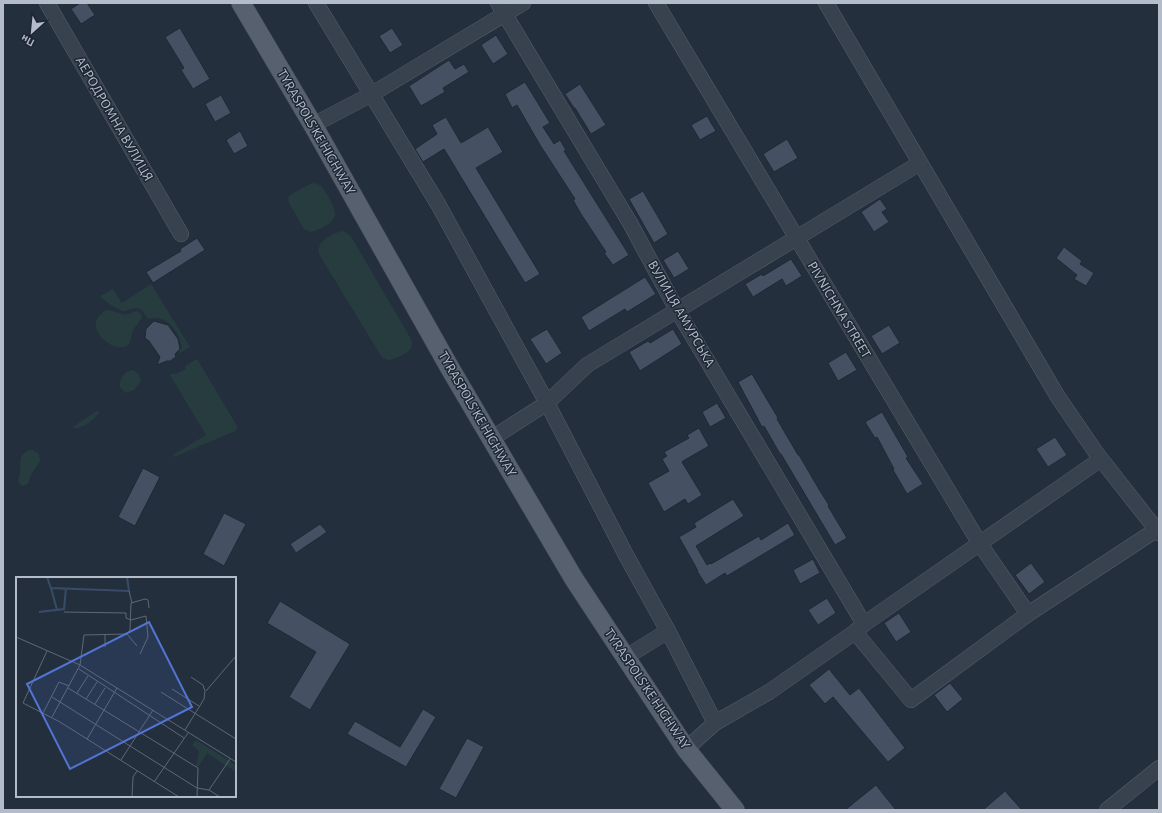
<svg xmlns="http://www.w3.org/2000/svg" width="1162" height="813" font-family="'Alegreya Sans',sans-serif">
	<rect width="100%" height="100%" fill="#242f3e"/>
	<!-- green -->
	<g fill="#263c3f">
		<path d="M 312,183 C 315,183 318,184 321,186 C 325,190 336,208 335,214 C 335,223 319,230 311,232 L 304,229 L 289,203 L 288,198 L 290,195 Z"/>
		<path d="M 344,231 L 348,234 L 352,238 L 411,339 C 415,350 406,353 398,357 C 395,358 392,360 389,360 C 386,360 383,358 381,356 L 319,254 C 315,242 334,232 344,231 Z"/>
		<path d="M 151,284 L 190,347 L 180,353 L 179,352 L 182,347 C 180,335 170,317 155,318 C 153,318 151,319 148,319 C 145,316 144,311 140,309 C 135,306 130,310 125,311 C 118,311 103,300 100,296 L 113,289 L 122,303 Z"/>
		<path d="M 107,310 L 113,311 L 125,315 L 137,311 L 141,314 L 142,317 C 139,323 134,327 132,333 C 131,337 131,342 128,345 C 115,356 77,325 107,310 Z"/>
		<polygon points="197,359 237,426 237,429 235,431 174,457 173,455 206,435 170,375 174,373 176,374 186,369 185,366"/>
		<path d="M 133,370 L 139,374 L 141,382 L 134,390 L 125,393 L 120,387 C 119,378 124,371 133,370 Z"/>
		<path d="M 97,411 L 99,411 L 99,413 C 92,421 84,429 73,428 L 74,426 Z"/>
		<path d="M 30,450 L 33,450 L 39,454 L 40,461 L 31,475 L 28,484 L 22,486 L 18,482 C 18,479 20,476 20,472 C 21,462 18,454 30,450 Z"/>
	</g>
	<!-- building -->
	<g fill="#455162" stroke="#1f2835">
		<polygon points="80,3 87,3 95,15 81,24 71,9"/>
		<polygon points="180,28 210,79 193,89 181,70 184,68 165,37"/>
		<polygon points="392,28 403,45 390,53 379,36"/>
		<polygon points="496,35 508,54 493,64 481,45"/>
		<polygon points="449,60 455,69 464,64 469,72 443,88 445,92 421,106 409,86"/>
		<polygon points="525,82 550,123 543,127 554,144 560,140 566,150 564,151 629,255 613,265 604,253 606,252 581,214 573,200 575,199 540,145 517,105 512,108 505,94"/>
		<polygon points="580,84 606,125 591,134 575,108 574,108 565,94"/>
		<polygon points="221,95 231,113 215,122 205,104"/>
		<polygon points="707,116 716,131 700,140 691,125"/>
		<polygon points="446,117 461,143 488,127 503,152 476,168 540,274 525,283 444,149 423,162 415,149 437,134 432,125"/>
		<polygon points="240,131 248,146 234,154 226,140"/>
		<polygon points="787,139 798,158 774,172 763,154"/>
		<polygon points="643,191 668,234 654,243 629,199"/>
		<polygon points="880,199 887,209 882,212 889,222 874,232 861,212"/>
		<polygon points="197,238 205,250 153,283 146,272 181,251 180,249"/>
		<polygon points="1064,247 1082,261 1080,264 1094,273 1086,286 1074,279 1077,275 1056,258"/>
		<polygon points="678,251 689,269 674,278 663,260"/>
		<polygon points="791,259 802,276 786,286 782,279 753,297 745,284 762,274 763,276"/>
		<polygon points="645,277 656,294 627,312 625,309 589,331 581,317"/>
		<polygon points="154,321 168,325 178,339 180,349 175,354 176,357 170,361 167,361 157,365 160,357 149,341 145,338 146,329"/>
		<polygon points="889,325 900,343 882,354 871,336"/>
		<polygon points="547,329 562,353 546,364 530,339"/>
		<polygon points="673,329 682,344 640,371 629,352 648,341 650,343"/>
		<polygon points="846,352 857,370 838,381 828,363"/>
		<polygon points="752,374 778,418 777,419 798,455 799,455 820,491 829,505 828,506 847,538 835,545 781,454 780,454 764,426 762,427 738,382"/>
		<polygon points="717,403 726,418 710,427 702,412"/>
		<polygon points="882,412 908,457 906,458 923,484 907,494 893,470 894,469 877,437 875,438 865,422"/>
		<polygon points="699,428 709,446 683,461 682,462 702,495 688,504 685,499 664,512 648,483 669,471 662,459 667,456 664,452 689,438 687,435"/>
		<polygon points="1055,437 1067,455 1048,467 1036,449"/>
		<polygon points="143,468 160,477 135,526 118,517"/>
		<polygon points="733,499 744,516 696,546 707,565 710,563 711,564 759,536 761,540 788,523 795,535 727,576 725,573 706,585 697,571 698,571 679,537 696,527 694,523"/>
		<polygon points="224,513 246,524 224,566 203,554"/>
		<polygon points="320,524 327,532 296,553 290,544"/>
		<polygon points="813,559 820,573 800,584 793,570"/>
		<polygon points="1031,563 1045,582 1029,594 1015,575"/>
		<polygon points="827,598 836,613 818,625 808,610"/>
		<polygon points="280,601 350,644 310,710 289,697 316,652 267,623"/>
		<polygon points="899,613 911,632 896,642 884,623"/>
		<polygon points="829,669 850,695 859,688 905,748 888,762 833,697 825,704 809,685"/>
		<polygon points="950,683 963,699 947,712 934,695"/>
		<polygon points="423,709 436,717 406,767 347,734 355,721 400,747"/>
		<polygon points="467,738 484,747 456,798 439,789"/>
		<polygon points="876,785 896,810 845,810"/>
		<polygon points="1005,791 1022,810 983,810"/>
	</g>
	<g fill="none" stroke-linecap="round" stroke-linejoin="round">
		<!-- minor casing -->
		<g stroke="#565f6c" stroke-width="16">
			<g id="minor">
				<polyline points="47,3 181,234"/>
				<polyline points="316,3 438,204 547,403 627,557 668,631 715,723"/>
				<polyline points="498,3 630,223 677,310 864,624"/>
				<polyline points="656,3 980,544 1028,614"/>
				<polyline points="826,3 1058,397 1097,454 1159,533"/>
				<polyline points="313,125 372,94 523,3"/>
				<polyline points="491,439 547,403 587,365 920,163"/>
				<polyline points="855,632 911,700 1028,614 1156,530"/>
				<polyline points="626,657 668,631"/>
				<polyline points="686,749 715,723 769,692 855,632 864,624 1101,459"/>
				<polyline points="1107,810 1159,768"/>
			</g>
		</g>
		<!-- major casing -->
		<g stroke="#414a57" stroke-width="20">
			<polyline id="major" points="241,3 313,125 451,370 574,579 686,749 735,810"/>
		</g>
		<!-- minor -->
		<use href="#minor" stroke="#38414e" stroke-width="15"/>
		<!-- major -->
		<use href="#major" stroke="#56606e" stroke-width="19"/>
	</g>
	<g text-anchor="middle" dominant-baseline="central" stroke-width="3" stroke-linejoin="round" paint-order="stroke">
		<!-- street labels -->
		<g font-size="14" fill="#b4bcc9" stroke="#1d2633">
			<text transform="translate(114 119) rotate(60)">АЕРОДРОМНА ВУЛИЦЯ</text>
			<text transform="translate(316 132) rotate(60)">TYRASPOLS'KE HIGHWAY</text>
			<text transform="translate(839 310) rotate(59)">PIVNICHNA STREET</text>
			<text transform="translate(681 314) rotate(60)">ВУЛИЦЯ АМУРСЬКА</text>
			<text transform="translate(477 414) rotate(60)">TYRASPOLS'KE HIGHWAY</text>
			<text transform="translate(647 689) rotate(56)">TYRASPOLS'KE HIGHWAY</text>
		</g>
	</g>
	<!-- overview -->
	<g transform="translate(16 577)">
		<rect width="220" height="220" fill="#242f3e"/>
		<path d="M 180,163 L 220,188 L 220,195 L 191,176 L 183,189 L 180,190 L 183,174 L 176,168 Z" fill="#263c3f"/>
		<path fill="none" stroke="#394c67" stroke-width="2" d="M 31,0 L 35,11 L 113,14 L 111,0M 35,11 L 41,33M 23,35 L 48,32 L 50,11"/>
		<path fill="none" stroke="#5e6776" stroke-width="1" d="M 113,14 L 116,26M 48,35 L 110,36 L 110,41 L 115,43 L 130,39 L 132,60 L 124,77M 89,57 L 89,70M 111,57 L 121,69M 0,60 L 64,88 L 220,185M 31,74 L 7,126 L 44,145 L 163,220M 63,92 L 168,161M 52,111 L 182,191 L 181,220M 156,112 L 183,129M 190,114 L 220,79M 145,115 L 220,162M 61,116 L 72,99M 36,120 L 181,211 L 193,213 L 204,220M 70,122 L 81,105M 79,127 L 89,111M 27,136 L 43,105 L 53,109M 36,140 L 64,88 L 68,58 L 111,57 L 114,53 L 115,26 L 129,22 L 132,23 L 133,31M 169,153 L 188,122 L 189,114 L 187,108 L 175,100M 71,162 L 101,111M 105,183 L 137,133M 138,205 L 172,156M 193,213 L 214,182M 116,220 L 117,200 L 121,194"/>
		<path fill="#5274d3" fill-opacity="0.15" stroke="#5274d3" stroke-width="2" d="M 133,45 L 176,130 L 54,192 L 11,107 Z"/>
		<rect width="220" height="220" fill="none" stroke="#b4bcc9" stroke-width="2"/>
	</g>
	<!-- border -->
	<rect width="1162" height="813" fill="none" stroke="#b4bcc9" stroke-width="8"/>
	<!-- north arrow -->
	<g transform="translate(32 32) rotate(207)" stroke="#1d2633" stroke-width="3" paint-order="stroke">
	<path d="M0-3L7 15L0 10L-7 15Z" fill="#b4bcc9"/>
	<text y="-6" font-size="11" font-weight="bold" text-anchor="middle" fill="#b4bcc9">Пн</text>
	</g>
</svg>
